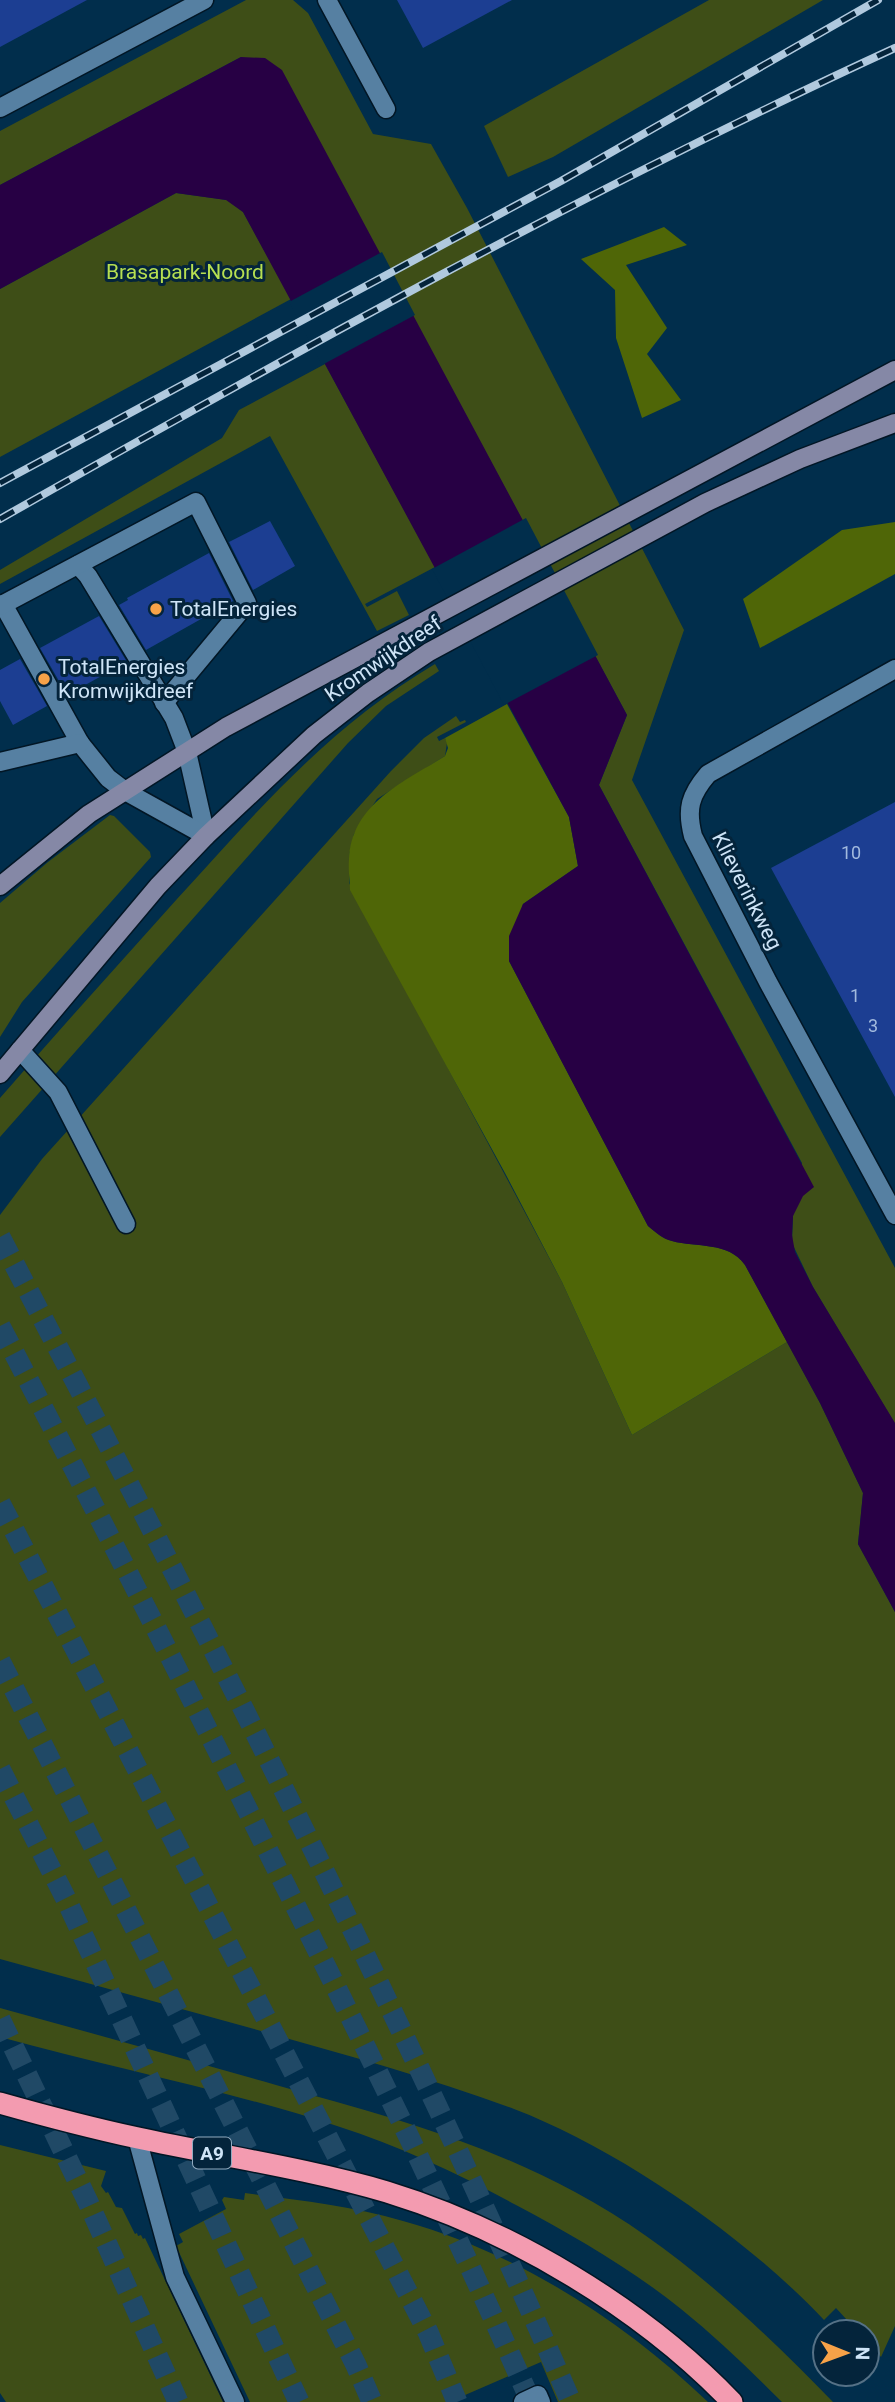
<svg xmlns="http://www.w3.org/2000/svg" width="895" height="2402" font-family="Roboto,sans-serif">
	<rect width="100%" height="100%" fill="#012e4c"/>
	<!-- green -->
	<g fill="#3e4e17">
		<polygon points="246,0 293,0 308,13 373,134 431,144 467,208 684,630 632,780 895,1268 895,1424 813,1287 792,1243 793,1216 802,1163 599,785 627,715 378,252 241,57 0,185 0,131"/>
		<polygon points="709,0 823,0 553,157 508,177 484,126"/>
		<polygon points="176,193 227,200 243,212 291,299 0,457 0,289"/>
		<polygon points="325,364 435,567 365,604 367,607 397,591 409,615 377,631 270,436 0,584 0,570 222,438 239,410"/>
		<path d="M 435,664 L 439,671 L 386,706 L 348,743 L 0,1137 L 0,1098 C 58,1031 118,965 177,899 C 258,810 330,726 435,664 Z"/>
		<path d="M 456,716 L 460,722 L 465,720 L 466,722 L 437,737 L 439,741 L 445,738 L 447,743 L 445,756 L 377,799 L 354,834 L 349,855 L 349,883 L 562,1282 L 632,1435 L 787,1342 L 820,1403 L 863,1493 L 858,1544 L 895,1612 L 895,2326 L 881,2357 L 867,2342 L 867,2332 L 858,2332 L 836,2308 L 824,2320 C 747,2238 619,2149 514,2109 C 431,2078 346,2055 261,2031 C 174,2007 87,1983 0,1959 L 0,1215 L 42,1159 L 391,771 L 424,738 Z"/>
		<polygon points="110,815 114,816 150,852 151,857 22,1002 0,1037 0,903 48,862"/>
		<path d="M 0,2008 C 92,2033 184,2059 276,2085 C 380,2114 479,2140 575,2192 C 673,2244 756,2323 833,2402 L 782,2402 C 750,2370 717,2338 681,2309 C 630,2268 574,2236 516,2205 C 459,2174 399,2146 337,2126 C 227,2090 112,2068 0,2037 Z"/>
		<polygon points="0,2145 106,2171 101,2186 106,2193 108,2192 116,2207 122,2208 135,2234 137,2233 138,2236 141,2235 143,2239 145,2238 223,2402 6,2402 0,2393"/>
		<path d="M 245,2193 C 298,2200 352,2206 403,2221 C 518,2253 622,2320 708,2402 L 558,2402 L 541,2362 L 449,2402 L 250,2402 L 176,2246 L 183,2242 L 179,2234 L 226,2209 L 222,2200 L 224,2197 L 244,2200 Z"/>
	</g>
	<!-- forest -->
	<g fill="#4f6607">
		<polygon points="664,227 687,245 626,265 667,328 647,354 681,400 642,418 616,338 615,290 581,259"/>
		<polygon points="895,522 895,574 760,648 743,599 842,530"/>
		<path d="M 507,704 L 569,817 L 578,866 L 523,904 L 509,961 L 648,1226 C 655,1232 663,1239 672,1241 C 697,1248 728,1241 745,1265 L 787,1342 L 632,1435 L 562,1282 L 505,1173 L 350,890 C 350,882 348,870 349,859 C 352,803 404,782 445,756 L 448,748 L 445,738 Z"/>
	</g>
	<!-- water -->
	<path fill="#270044" d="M 241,57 L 265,58 L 282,70 L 627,715 L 599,785 L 814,1187 L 803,1196 L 793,1216 L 792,1235 L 795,1252 L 813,1287 L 895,1423 L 895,1612 L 858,1544 L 863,1493 L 820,1403 L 745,1265 C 728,1241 697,1248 672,1241 C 663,1239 655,1232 648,1226 L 509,961 L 509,936 L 523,904 L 578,866 L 569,817 L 243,212 L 226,200 L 176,193 L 0,289 L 0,185 Z"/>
	<!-- pier -->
	<g fill="#012e4c">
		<polygon points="382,252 415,315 322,365 289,302"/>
		<polygon points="526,518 598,655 504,705 432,569"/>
	</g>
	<!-- building -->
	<g fill="#1c3e92">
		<polygon points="0,0 87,0 0,47"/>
		<polygon points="397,0 512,0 423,48"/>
		<polygon points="270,521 295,566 253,590 229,542"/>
		<polygon points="209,553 233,601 146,650 119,605 128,600 127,598"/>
		<polygon points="99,616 127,662 67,695 40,648"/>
		<polygon points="20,659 47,706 13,725 0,701 0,670"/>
		<polygon points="895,802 895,1097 771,868"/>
	</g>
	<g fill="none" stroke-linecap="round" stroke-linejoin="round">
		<!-- highway-tunnel -->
		<g stroke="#204966" stroke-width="21" stroke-dasharray="21 10" stroke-linecap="butt">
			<path d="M 0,1237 C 201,1620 398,2005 571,2402"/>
			<path d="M 0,1326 C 96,1509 190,1694 282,1879 C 369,2052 453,2225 531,2402"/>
			<polyline points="0,1503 428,2332 457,2402"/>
			<polyline points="0,1661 356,2365 372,2402"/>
			<polyline points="0,1769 66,1899 299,2402"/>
			<polyline points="0,2019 88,2202 178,2402"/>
		</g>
		<!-- lane casing -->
		<g stroke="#021625" stroke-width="21">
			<g id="lane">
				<polyline points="78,565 88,576 174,718 187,752 206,836"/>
				<polyline points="3,604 80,743 108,778 125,791 206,836"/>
				<polyline points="0,606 196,502 247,603 164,703"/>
				<polyline points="0,762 80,743"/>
				<polyline points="20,1050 58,1092 126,1224"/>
				<polyline points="137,2138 175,2277 235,2402"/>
				<polyline points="523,2402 538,2395 541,2402"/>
			</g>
		</g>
		<!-- street casing -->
		<g stroke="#021625" stroke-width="21">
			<g id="street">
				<polyline points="327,0 386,109"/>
				<polyline points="0,108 204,0"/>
				<path d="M 895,669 L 708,774 C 690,795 686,809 693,836 L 768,982 L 895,1215"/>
			</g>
		</g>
		<!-- secondary casing -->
		<g stroke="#021625" stroke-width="21">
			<g id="secondary">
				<polyline points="0,886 89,814 226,727 895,370"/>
				<polyline points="0,1074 158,886 206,836 314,735 368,693 429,652 705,503 800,459 895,423"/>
			</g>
		</g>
		<!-- highway casing -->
		<g stroke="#021625" stroke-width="24">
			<path id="highway" d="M 0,2103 C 46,2116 92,2128 138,2138 C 221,2156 305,2168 387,2192 C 511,2230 642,2308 732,2402"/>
		</g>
		<!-- lane -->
		<use href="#lane" stroke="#5680a2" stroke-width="18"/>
		<!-- street -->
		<use href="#street" stroke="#5680a2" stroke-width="18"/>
		<!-- secondary -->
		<use href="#secondary" stroke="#8588a6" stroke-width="18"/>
		<!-- highway -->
		<use href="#highway" stroke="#f39bb0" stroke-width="21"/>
		<!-- rail casing -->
		<g stroke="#b0c9de" stroke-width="8">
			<g id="rail">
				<polyline points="0,483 561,181 878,0"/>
				<path d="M 0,519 C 293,353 588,189 895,48"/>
			</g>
		</g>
		<!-- rail -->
		<use href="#rail" stroke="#04243b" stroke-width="5" stroke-dasharray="16" stroke-linecap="butt"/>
	</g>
	<!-- markers -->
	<g fill="#f7a248" stroke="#04243b" stroke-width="2.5">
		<circle cx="156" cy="609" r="7"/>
		<circle cx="44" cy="679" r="7"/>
	</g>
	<g text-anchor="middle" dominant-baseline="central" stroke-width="6" stroke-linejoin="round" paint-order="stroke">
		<!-- number labels -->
		<g font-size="18" fill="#a2bade">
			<text x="851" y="852">10</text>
			<text x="855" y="995">1</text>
			<text x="873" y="1025">3</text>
		</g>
		<!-- shield labels -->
		<rect fill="#04243b" stroke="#91aabf" stroke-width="2" x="193" y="2137.5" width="38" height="31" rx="5"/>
		<g font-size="19" font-weight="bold" fill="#cee4f7">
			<text x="212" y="2153">A9</text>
		</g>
		<!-- park labels -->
		<g font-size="21" fill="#b6df51" stroke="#04243b">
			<text x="185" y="272">Brasapark-Noord</text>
		</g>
		<!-- poi labels -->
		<g font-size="21" fill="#cee4f7" stroke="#04243b" text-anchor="start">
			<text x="170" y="609">TotalEnergies</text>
			<text x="58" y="667">TotalEnergies<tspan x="58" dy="24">Kromwijkdreef</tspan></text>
		</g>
		<!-- street labels -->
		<g font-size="21" fill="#cee4f7" stroke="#04243b">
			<text transform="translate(383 659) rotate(-34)">Kromwijkdreef</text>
			<text transform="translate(747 891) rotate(63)">Klieverinkweg</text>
		</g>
	</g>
	<!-- north arrow -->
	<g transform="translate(846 2353) rotate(91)"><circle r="33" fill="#04243b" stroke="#557186" stroke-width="2"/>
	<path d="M0-5L12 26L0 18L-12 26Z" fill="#f7a248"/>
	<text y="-10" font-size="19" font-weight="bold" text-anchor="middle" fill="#cee4f7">N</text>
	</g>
</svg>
